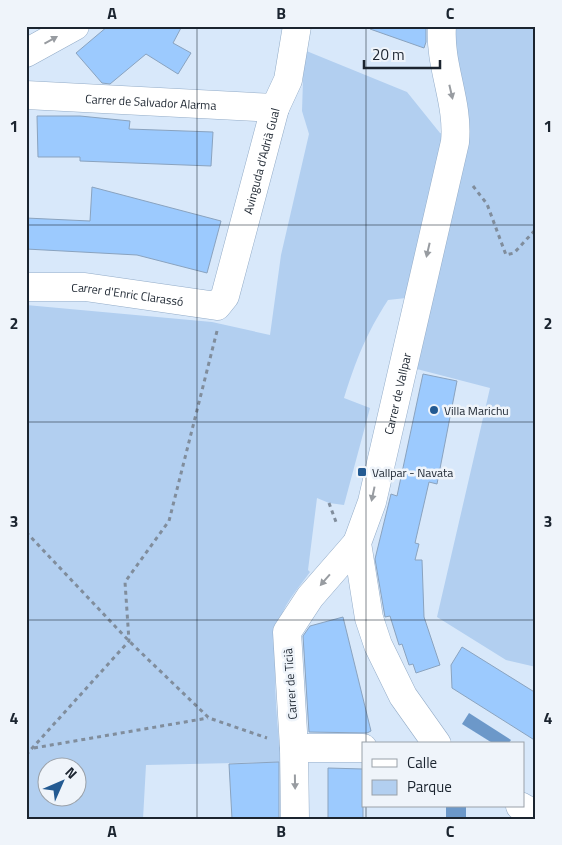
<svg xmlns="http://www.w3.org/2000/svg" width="562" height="845" font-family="'Titillium Web',sans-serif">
	<rect width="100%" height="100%" fill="#d8e8fa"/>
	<!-- green -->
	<g fill="#b2cff0" fill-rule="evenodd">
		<polygon points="455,26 536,26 536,667 506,660 437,617 490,388 413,368"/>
		<path d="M 304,50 L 407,92 L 440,133 L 449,135 L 406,298 L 388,300 C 366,334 356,360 344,398 L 370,408 L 344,505 L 329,503 L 317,498 L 308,570 L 310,572 C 301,585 286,601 281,617 C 270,661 277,718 281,762 L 146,765 L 143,819 L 26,819 L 26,305 L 212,322 L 270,335 L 281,255 L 309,134 L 302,111 ZM 48,768 L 78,768 L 78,798 L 48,798 Z"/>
	</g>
	<!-- water -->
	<g fill="#6c98c9">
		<polygon points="469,713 511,740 508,744 494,744 462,724"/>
		<rect x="446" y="806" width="20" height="13"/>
	</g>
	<!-- building -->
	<g fill="#9ccafe" stroke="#8aa3bf">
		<polygon points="108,26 182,26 173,43 191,53 178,74 146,54 110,84 102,83 76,53"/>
		<polygon points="370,26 426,26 426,42 424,48 370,29"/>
		<polygon points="37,116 80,116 130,121 129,129 213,132 211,166 80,161 80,157 38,157"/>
		<polygon points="92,187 221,221 207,273 137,255 26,249 26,218 90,221"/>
		<polygon points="423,374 457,381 437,484 429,482 415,543 419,544 415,560 422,560 424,617 440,665 416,673 413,664 409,665 402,644 399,645 390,616 385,617 375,559 391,494 397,496"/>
		<polygon points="343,617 371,731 367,733 309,732 303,636 310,626"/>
		<polygon points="462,647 536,693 536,741 452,688 451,665"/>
		<polygon points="279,762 279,819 232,819 229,764"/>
		<polygon points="328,768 363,769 363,819 328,819"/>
	</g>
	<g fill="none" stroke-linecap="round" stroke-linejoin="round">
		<!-- minor casing -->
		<g stroke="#93acc8" stroke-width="29">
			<g id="minor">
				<polyline points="26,53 75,26"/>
				<path id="s1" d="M 26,95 L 275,108"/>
				<path id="s2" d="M 26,287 L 85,287 L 217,306 L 225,296 L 275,108 L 288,80 L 297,26"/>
				<path id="s3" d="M 437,744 L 403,696 L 378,645 L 369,618 L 357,543 L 372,502 L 455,142 C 459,102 439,66 442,26"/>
				<polyline points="294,748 363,748"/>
				<polyline points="520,806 536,815"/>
				<polyline points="295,819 294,748 287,632 310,597 357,543"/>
			</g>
		</g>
		<!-- path -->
		<g stroke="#808d9c" stroke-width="3" stroke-dasharray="4 4" stroke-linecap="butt">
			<polyline points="473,186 487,204 506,255 514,253 536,229"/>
			<polyline points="329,503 336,522"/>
			<polyline points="26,532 129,641 209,718 267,738"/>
			<polyline points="34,748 208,718"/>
			<polyline points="26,755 129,641 125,582 169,521 217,331"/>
		</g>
		<!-- minor -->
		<use href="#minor" stroke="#fff" stroke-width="28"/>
	</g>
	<!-- one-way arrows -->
	<defs><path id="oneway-solid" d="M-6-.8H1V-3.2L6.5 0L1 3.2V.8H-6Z" transform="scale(1.25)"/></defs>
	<g fill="#989ca1">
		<use href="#oneway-solid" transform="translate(51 40) rotate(-29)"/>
		<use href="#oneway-solid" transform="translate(451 92) rotate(77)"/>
		<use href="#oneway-solid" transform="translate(428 250) rotate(103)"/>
		<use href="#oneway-solid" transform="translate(373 494) rotate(102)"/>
		<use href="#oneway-solid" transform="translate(325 580) rotate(131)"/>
		<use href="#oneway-solid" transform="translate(295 782) rotate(89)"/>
	</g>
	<!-- grid -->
	<path fill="none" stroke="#1b242f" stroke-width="1" stroke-opacity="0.55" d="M 197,26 L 197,819M 366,26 L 366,744M 26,225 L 536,225M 26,422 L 536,422M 26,620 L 536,620M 366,806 L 366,819"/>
	<!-- markers -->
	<g fill="#235a92" stroke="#eff4fa" stroke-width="2">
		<circle cx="434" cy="410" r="5"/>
		<rect x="357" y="467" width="10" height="10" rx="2.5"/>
	</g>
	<g text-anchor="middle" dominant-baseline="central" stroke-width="5" stroke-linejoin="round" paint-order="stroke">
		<!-- street labels -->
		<g font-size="12" fill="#1b242f" stroke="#eff4fa">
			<text stroke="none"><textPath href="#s1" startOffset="125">Carrer de Salvador Alarma</textPath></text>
			<text stroke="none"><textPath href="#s2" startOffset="345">Avinguda d'Adrià Gual</textPath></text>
			<text stroke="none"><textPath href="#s2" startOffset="102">Carrer d'Enric Clarassó</textPath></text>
			<text stroke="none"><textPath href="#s3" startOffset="375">Carrer de Vallpar</textPath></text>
			<text transform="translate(290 684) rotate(-94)">Carrer de Ticià</text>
		</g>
		<!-- poi labels -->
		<g font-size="12" fill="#1b242f" stroke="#eff4fa" text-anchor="start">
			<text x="444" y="410">Villa Marichu</text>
			<text x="372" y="472">Vallpar - Navata</text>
		</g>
	</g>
	<!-- border -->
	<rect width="562" height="845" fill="none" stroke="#eff4fa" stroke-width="55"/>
	<!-- legend -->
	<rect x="362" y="742" width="162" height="65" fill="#eff4fa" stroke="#9aa1a9"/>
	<rect x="372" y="759" width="25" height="8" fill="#ffffff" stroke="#9aa1a9"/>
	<text x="407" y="768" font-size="15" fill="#1b242f">Calle</text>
	<rect x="372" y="780" width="25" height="15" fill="#b2cff0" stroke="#9aa1a9"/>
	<text x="407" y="792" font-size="15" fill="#1b242f">Parque</text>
	<!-- north arrow -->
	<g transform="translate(62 782) rotate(45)"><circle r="24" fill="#eff4fa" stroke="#9aa1a9"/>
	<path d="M0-4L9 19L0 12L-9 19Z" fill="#235a92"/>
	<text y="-8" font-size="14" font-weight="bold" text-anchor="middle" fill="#1b242f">N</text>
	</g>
	<!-- scale -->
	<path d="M364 60v8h76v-8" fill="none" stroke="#1b242f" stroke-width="2.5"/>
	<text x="372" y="60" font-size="15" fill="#1b242f" stroke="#eff4fa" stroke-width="4" paint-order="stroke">20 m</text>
	<rect x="28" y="28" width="506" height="790" fill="none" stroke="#1b242f" stroke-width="2"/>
	<g font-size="16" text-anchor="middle" font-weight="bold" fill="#1b242f">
		<text x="112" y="19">A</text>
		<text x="281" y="19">B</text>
		<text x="450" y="19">C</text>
		<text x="14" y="132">1</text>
		<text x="548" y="132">1</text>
		<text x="14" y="329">2</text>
		<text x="548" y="329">2</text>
		<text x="14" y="527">3</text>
		<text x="548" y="527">3</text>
		<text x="14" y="724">4</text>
		<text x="548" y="724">4</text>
		<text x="112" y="837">A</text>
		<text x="281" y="837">B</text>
		<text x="450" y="837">C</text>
	</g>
</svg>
